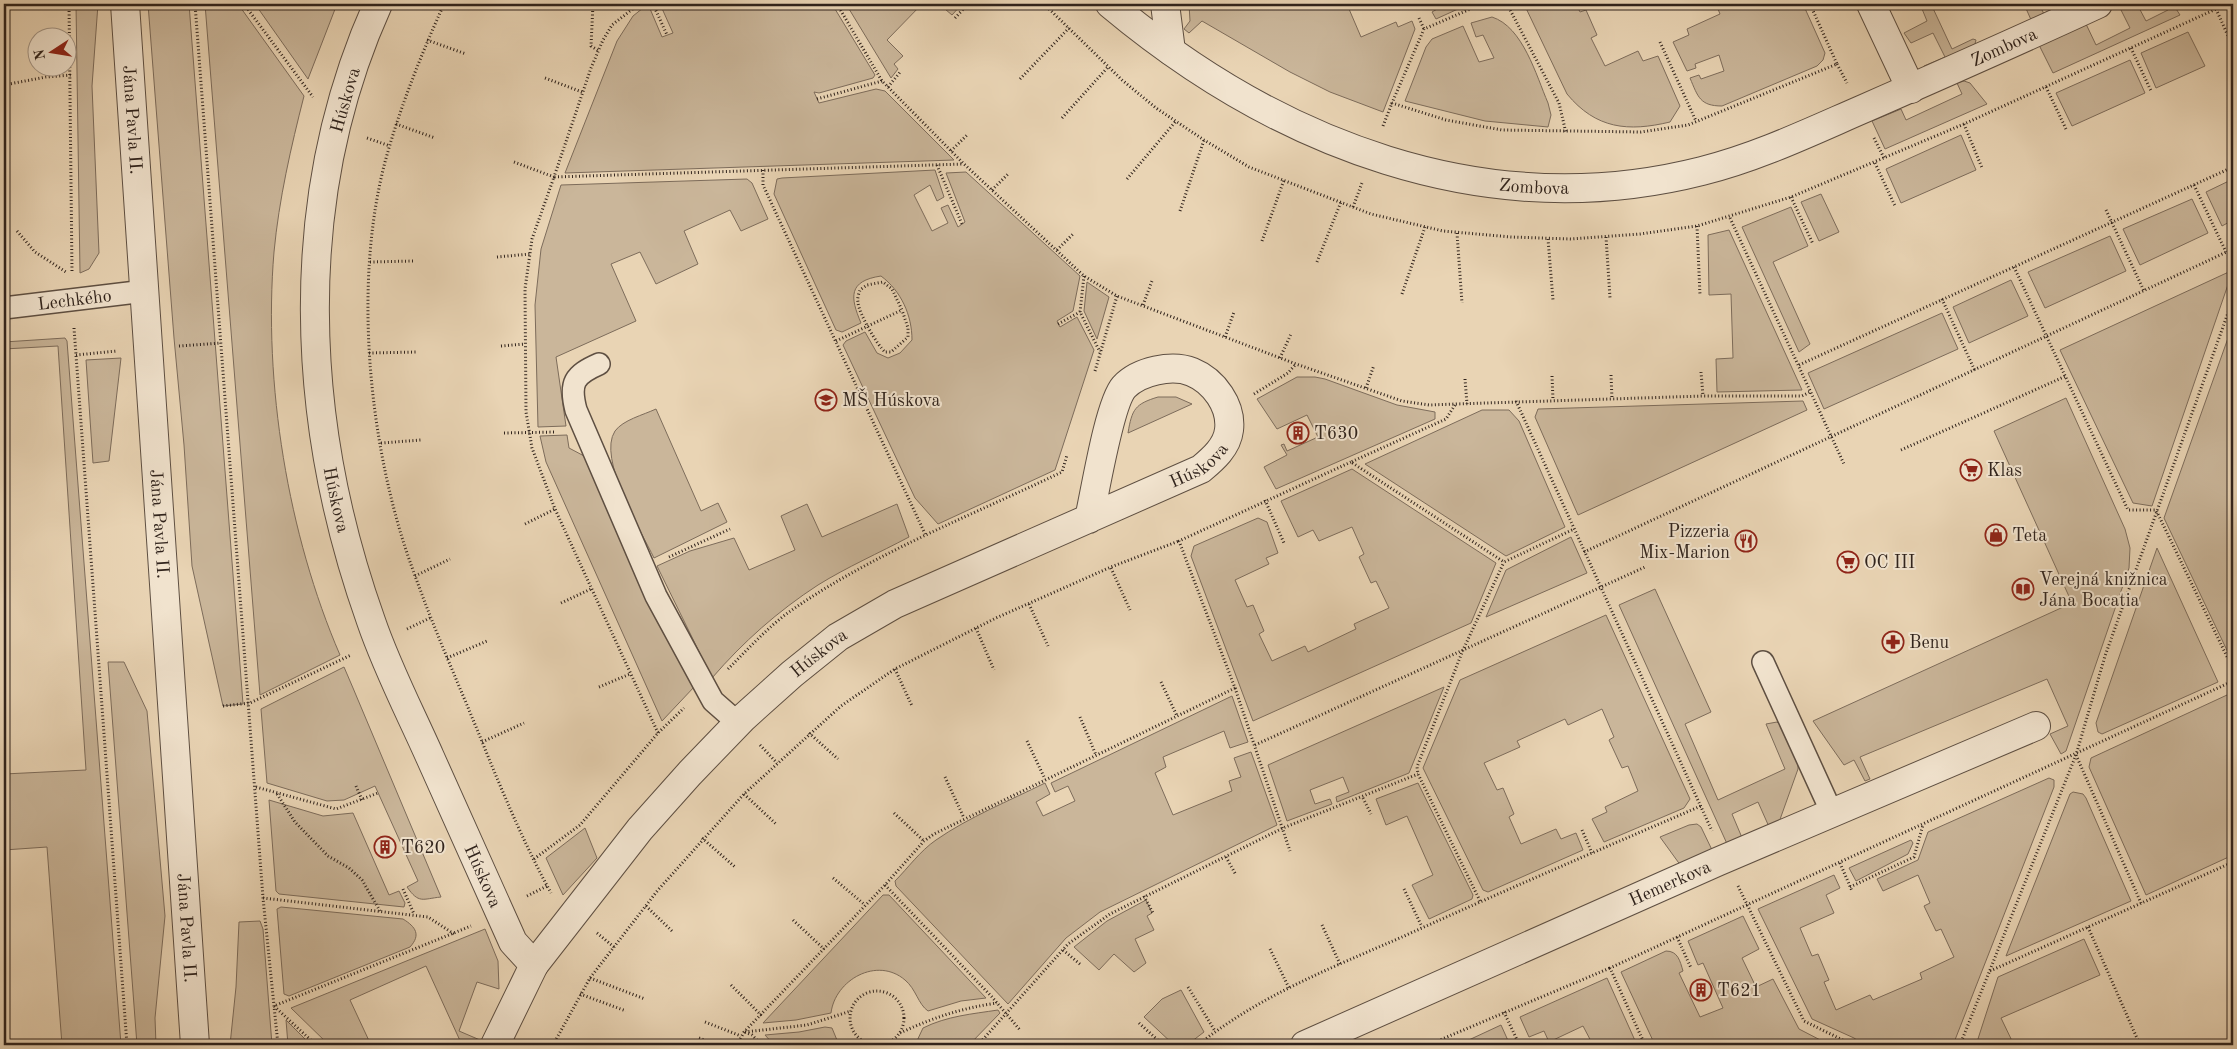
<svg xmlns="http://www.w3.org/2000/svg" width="2237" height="1049" font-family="'Old Standard TT',serif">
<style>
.green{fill:#cab69a;stroke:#7d6c5b}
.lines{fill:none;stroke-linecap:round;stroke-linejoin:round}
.lane-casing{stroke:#5e4f42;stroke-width:24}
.street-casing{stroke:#5e4f42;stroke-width:30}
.path{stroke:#30231c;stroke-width:3;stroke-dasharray:1 2.5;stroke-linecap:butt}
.lane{stroke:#f1e3ce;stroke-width:21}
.street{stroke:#f1e3ce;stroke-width:28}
.labels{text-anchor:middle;stroke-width:4;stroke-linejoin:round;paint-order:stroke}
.street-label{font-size:18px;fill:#30231c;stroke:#f1e3ce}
.poi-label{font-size:18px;fill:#30231c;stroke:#f1e3ce;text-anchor:start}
</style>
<rect width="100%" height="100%" fill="#e9d4b4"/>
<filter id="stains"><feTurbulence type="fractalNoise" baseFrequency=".004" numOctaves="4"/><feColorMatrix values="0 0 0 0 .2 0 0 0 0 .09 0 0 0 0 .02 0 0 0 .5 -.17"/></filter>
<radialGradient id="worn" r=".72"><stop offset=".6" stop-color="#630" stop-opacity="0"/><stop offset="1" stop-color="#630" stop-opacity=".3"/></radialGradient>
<g class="green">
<polygon points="76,4 98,4 92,86 99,253 89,269 80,273"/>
<polygon points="148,4 189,4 243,704 223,706 192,566 184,445 174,338"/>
<path d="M205 4H238L304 96C291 147 279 199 274 252 263 383 288 535 340 655L260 695Z"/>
<polygon points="255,4 337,4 308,79"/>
<polygon points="648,4 662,37 673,33 660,4 832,4 875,75 873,78 819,93 814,92 819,103 876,89 885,91 954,160 565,173 617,41 633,16"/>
<polygon points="846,4 922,4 887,40 903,56 894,64 898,69 891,78"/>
<polygon points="939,4 962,4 952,15"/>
<polygon points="1189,4 1353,4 1354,7 1349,9 1361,37 1396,22 1398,27 1412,21 1415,29 1383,112 1330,92 1290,72 1202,21 1189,33 1184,29 1190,21"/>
<polygon points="1446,4 1469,4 1436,19 1432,12"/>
<path d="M1524 4H1576L1580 12 1586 10 1597 35 1591 38 1605 66 1638 51 1643 61 1658 56 1680 106 1670 122C1628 132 1596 129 1567 94Z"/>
<path d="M1716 4H1803L1825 53 1823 60 1817 66 1722 106C1700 106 1698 97 1690 78L1699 75 1701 79 1724 71 1719 55 1695 64 1696 68 1687 71 1673 42 1689 35 1687 29 1720 14Z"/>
<polygon points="1920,4 1931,4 1952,49 1973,39 1976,40 1974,48 1924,69 1924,66 1945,57 1933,33 1911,43 1904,33 1927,21"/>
<polygon points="2024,4 2039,4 2045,16 2032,22"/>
<polygon points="2124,4 2137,4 2146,21 2168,10 2166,4 2173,4 2180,15 2053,73 2039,45 2086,24 2096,45 2130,28 2120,8"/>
<path d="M1492 17C1523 27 1536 75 1548 103L1551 115 1548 127 1485 121 1405 101 1426 47 1432 39 1463 26 1479 62 1494 58 1483 35 1476 37 1471 23Z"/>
<polygon points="2188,32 2205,66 2156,88 2141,53"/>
<polygon points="2130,60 2145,93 2072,126 2056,93"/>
<polygon points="1964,81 1970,83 1987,104 1885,149 1872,121 1901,109 1906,120 1962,94 1957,83"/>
<polygon points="1961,135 1976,170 1901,203 1886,169"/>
<path d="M935 170 944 197 937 201 930 185 914 195 932 231 948 223 941 208 948 205 958 227 965 222 946 173 966 172 1080 276 1073 311 1057 321 1060 327 1077 317 1094 350 1055 470 938 524 915 498 843 345 846 341 865 332 877 353 888 358 900 353 912 340C912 315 901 291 881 276 848 281 850 297 861 323L842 332 836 330 774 194 777 179 782 178Z"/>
<polygon points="747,179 752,183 768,219 741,231 730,210 684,231 698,264 656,284 640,252 611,264 636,321 556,357 566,426 538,427 535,305 541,249 561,185"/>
<polygon points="2233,179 2233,220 2222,226 2206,192"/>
<polygon points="1821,194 1839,232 1819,241 1801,202"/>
<polygon points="2192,199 2208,233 2140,265 2123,229"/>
<polygon points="1791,207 1808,246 1773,262 1810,344 1799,352 1742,227"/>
<polygon points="1729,230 1802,390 1717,392 1716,359 1733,358 1731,294 1709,295 1708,235"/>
<polygon points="2110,236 2126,271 2045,308 2028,272"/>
<polygon points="2233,270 2152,506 2133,503 2060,350"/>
<polygon points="2011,280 2028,316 1969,343 1953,307"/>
<polygon points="1087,282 1109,297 1097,339 1084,311"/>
<polygon points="1942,313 1958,349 1824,409 1808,373"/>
<polygon points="2233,324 2233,663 2164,518"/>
<polygon points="65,338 67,341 121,1045 62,1045 47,847 4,850 4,774 86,770 58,346 4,349 4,342"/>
<polygon points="121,358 109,461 93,463 86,360"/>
<polygon points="1297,377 1315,377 1325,379 1397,405 1435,412 1435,419 1276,489 1264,467 1287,455 1281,445 1284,444 1287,451 1318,437 1307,415 1277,429 1257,399"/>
<path d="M1158 397H1176L1192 404 1128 433C1132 409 1135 404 1158 397Z"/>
<polygon points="2066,398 2125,529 2130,548 2129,568 2066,751 2061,754 2050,734 2068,726 2047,679 1860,757 1870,779 1865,781 1854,760 1844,765 1813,721 2072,603 1994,431"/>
<polygon points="1803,401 1807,410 1578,515 1535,417 1538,409"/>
<path d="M656 409 701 511 718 503 727 522 654 558C641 531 597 458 615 431 623 420 643 415 656 409Z"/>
<polygon points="1482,410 1509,410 1519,421 1565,527 1506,556 1365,464"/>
<polygon points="567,435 569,448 586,457 695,686 662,721 546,462 540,436"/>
<polygon points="1352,469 1496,563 1471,623 1253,721 1191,556 1194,546 1258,518 1267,522 1278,553 1266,558 1269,564 1235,580 1247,607 1253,605 1264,631 1259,634 1272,661 1305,646 1308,652 1356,629 1354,624 1389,608 1376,581 1371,583 1359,557 1364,554 1352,527 1319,541 1313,530 1298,537 1281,501"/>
<path d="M807 504 822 537 897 504 909 537C879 553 847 567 818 585 778 611 743 642 712 678L657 566 690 551 734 538 749 570 795 550 781 516Z"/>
<polygon points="1571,537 1587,573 1486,617 1506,570"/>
<polygon points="2157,548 2218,682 2102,734 2098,732 2096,723"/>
<polygon points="1655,589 1711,712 1685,724 1718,800 1785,769 1766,724 1777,722 1780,725 1798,762 1798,769 1778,825 1770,829 1758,802 1732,814 1743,840 1728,846 1619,605"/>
<polygon points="1606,615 1690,799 1684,808 1604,842 1592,819 1607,812 1605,807 1638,791 1628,766 1622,768 1609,740 1614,737 1602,709 1568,725 1565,719 1517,741 1520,747 1484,763 1497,790 1503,788 1514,814 1509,817 1521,844 1556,829 1561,839 1576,833 1583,850 1488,892 1483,890 1423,768 1460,680"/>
<polygon points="108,662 124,662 147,711 165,916 155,1018 156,1045 137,1045"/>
<path d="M344 667 353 688 441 897C422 899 419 904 407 887L418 881 375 786 344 800 327 801 267 783 261 709Z"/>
<polygon points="1444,687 1409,773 1337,802 1336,797 1349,792 1343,777 1310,790 1315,804 1330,799 1332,804 1287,821 1268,765"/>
<polygon points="2227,695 2233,709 2233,855 2146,895 2089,767 2091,758"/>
<path d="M1232 696 1248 742 1230 748 1224 731 1163 757 1166 767 1155 773 1173 815 1232 791 1229 781 1241 777 1234 758 1251 752 1277 825 1100 912 1066 938 1008 1004 896 886 895 881C908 868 920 851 936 840 969 817 1009 801 1045 783L1050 794 1036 802 1043 816 1075 801 1068 786 1055 792 1051 783Z"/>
<polygon points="2049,778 2054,780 2054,787 1953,1045 1864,1045 1854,1038 1812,1019 1758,909 1834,875 1840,888 1826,895 1834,913 1800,928 1812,956 1818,954 1829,980 1824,982 1836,1010 1870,995 1873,1000 1922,979 1920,973 1954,957 1941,929 1936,931 1924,906 1930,903 1918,875 1883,891 1877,879 1918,860 1928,832"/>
<polygon points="1418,783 1473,895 1472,899 1429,919 1412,885 1433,875 1407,816 1386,825 1376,799"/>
<polygon points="2073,792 2083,794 2086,798 2131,901 2006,956 2070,794"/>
<polygon points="269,800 323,816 353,813 389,895 399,891 405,903 404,907 279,894 276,891"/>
<polygon points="1697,824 1701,827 1713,852 1681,866 1660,837 1689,825"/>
<polygon points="585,828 597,858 563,895 546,858"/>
<polygon points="1911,840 1913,843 1908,854 1856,881 1849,868"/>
<path d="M883 895H889L986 998 961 1001 928 1011C918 1004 916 989 905 980 877 956 835 980 831 1013L796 1020 763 1023Z"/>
<polygon points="1146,900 1152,913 1147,916 1154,930 1135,939 1146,963 1134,972 1114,954 1099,970 1074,947 1107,921"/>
<path d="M281 907 403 919C416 927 421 935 410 947L289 996 284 994 277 909Z"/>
<path d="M1743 916 1759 949 1742 958 1756 987 1773 979 1799 1029 1830 1045H1655L1621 972 1666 951C1678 951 1680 961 1683 971L1679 973 1700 1017 1723 1008 1703 963 1698 965 1688 941Z"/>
<polygon points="260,921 263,929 272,1045 230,1045 236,987 239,922"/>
<polygon points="485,929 498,961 499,989 477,982 459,1031 480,1040 478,1045 462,1045 426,966 350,1000 371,1045 329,1045 291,1008"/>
<polygon points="2084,939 2100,975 2001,1018 2014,1045 1976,1045 1998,977"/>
<polygon points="1607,978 1637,1045 1593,1045 1583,1026 1549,1042 1544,1031 1529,1037 1520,1017"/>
<polygon points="1181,990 1204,1032 1187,1045 1174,1045 1144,1017 1162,999"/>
<path d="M998 1010 1000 1013 969 1045H915L923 1028C947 1016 972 1014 998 1010Z"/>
<polygon points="286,1020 311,1045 288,1045"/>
<polygon points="1501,1025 1510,1045 1458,1045"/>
<polygon points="825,1027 832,1028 839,1045 774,1045 765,1035 799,1032"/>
</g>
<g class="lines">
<g class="lane-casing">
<g id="lane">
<path id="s1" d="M4 308 145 291"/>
<path d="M599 364C574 375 569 383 576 410L656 596 707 690 713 701 738 723"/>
<polyline points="1763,662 1832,813"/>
</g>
</g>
<g class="street-casing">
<g id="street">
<path id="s2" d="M125 4 195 1045"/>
<path id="s3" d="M378 4C290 199 300 422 371 621 387 668 410 712 430 757 458 819 485 881 513 942L534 965 495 1045"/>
<path id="s4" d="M1110 4C1276 143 1485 226 1702 171 1758 157 1810 132 1863 109 1941 75 2020 40 2098 4"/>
<polyline points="1165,4 1171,51"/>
<polyline points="1871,4 1911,89"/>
<path id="s5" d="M534 965 640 829 690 773 743 718 792 674 838 637 895 604 1201 469C1213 459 1227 447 1229 430 1232 406 1214 381 1192 372 1172 364 1139 371 1124 387 1109 404 1095 493 1089 519"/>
<path id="s6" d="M1305 1045 1717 862 2036 726"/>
</g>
</g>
<g class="path">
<polyline points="69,4 72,272"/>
<polyline points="195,4 263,898 278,1045"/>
<polyline points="244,4 313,97"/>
<path d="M444 4C421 55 400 107 385 162 354 280 368 432 405 547 423 601 445 653 467 705 493 768 518 833 551 893"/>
<polyline points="593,4 591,46 599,51"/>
<polyline points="653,4 667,35"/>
<polyline points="837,4 882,81 964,164 1084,276 1117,296 1296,364 1402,401 1429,405 1456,404 1703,396 1802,396 1810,392"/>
<polyline points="1044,4 1122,80 1156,108 1204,140 1249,167 1371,214 1443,231 1511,237 1571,239 1640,234 1697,226 1791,197 1964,124 2227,4"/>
<polyline points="1482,4 1424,29 1392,103 1446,120 1502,130 1641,132 1688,125 1837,64 1810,4"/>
<polyline points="1507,4 1559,103 1566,133"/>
<polyline points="2216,9 2233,47"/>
<polyline points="955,18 968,4"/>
<polyline points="1419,18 1424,29"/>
<polyline points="427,40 466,54"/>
<polyline points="1660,42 1696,121"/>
<polyline points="2131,48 2151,91"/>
<polyline points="1837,64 1847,83"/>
<polyline points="545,78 582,92"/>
<polyline points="1020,79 1069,28"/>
<polyline points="4,85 46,77 71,75"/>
<polyline points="888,87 901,71"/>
<polyline points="2046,87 2066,129"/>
<polyline points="817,99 882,81"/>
<polyline points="1062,118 1108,67"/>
<polyline points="396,124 435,138"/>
<polyline points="1964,124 1982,168"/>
<polyline points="1383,126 1392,103"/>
<polyline points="367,138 390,146"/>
<polyline points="1874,138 1884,158"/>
<polyline points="951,151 968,134"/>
<polyline points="514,162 554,177 591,68 603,40 612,25 639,4"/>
<polyline points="1875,163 1895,206"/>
<polyline points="937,165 962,224"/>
<polyline points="763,170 763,185 926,536"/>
<polyline points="1127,179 1176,121"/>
<polyline points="2194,185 2226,252"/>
<polyline points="992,190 1009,173"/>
<polyline points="1791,197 1813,244"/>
<polyline points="1353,207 1362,183"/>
<polyline points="2106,210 2144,291"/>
<polyline points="1180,211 1204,140"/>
<polyline points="1730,218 1844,464"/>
<polyline points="1697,226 1700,295"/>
<polyline points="17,231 35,252 66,272"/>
<polyline points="1457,233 1462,303"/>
<polyline points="1606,237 1610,298"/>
<polyline points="1548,239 1553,300"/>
<polyline points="1262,241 1284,180"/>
<polyline points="1057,250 1074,233"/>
<polyline points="497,257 530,254"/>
<polyline points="370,262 414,261"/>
<polyline points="1317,262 1341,202"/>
<polyline points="2014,267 2128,510 2156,510 2233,669"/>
<polyline points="1084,276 1080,312 1100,352"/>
<polyline points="1402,294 1425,227"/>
<polyline points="1942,299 1975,371"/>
<polyline points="1143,305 1152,281"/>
<polyline points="1058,324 1080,312"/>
<polyline points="74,328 127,1045"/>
<polyline points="1225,337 1234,312"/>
<path d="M836 341 902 310 892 289 883 282 867 285 860 290C859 293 857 298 858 302 858 312 877 345 885 352H891L908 337V328L902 310"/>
<polyline points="179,346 221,343"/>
<polyline points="501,346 525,344"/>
<polyline points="369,353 418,352"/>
<polyline points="76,355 117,351"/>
<polyline points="1280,358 1291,334"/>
<polyline points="1799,365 2233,167"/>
<polyline points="1095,371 1117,296"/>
<polyline points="1701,372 1703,396"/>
<polyline points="1611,375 1612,399"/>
<polyline points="1552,376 1553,400"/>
<polyline points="1465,379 1467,404"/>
<polyline points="1366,388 1374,365"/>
<polyline points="1254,394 1288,373 1296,364"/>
<polyline points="1516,401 1712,831"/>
<polyline points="1455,405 1446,419 1351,462 1504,562 1574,529"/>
<polyline points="504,433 556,432"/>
<polyline points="381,443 421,440"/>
<polyline points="1901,450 2066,376"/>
<polyline points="1265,500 1284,543"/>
<polyline points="525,524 555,509"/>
<polyline points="1584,552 2233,249"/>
<polyline points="669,557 730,529"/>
<polyline points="1111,568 1130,610"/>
<polyline points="415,576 450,559"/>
<polyline points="561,603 591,589"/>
<polyline points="1029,604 1048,646"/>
<polyline points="976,628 994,670"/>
<polyline points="407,629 430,618"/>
<polyline points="447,658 487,641"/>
<path d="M728 669C747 650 767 628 789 612 872 554 970 516 1062 472L1067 455"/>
<polyline points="895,669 912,706"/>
<polyline points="1161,682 1177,716"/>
<polyline points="599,687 630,674"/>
<polyline points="1235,688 1290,851"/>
<polyline points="223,706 250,703 351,655"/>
<polyline points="1080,717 1096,755"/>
<polyline points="658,733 555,509 532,448 526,412 525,289 532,239 554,177 963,164"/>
<polyline points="809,733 838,759"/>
<polyline points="1027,741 1045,779"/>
<polyline points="482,742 524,723"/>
<polyline points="760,745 777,763"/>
<polyline points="1255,745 1645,567"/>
<polyline points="2076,755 2141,903"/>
<polyline points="945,777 964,818"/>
<polyline points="356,786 362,800"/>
<polyline points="256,787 336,809 378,793"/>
<polyline points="277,794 295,822 328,856 349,868 362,880 380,911"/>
<polyline points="744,794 776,824"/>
<polyline points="1363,798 1371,814"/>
<polyline points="894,813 924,841"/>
<polyline points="1582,830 1592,853"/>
<polyline points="702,838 735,867"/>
<polyline points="1226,857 1236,875"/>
<polyline points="534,859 580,825 658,733 684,708"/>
<polyline points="1840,863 1852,891"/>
<polyline points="833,878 865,905"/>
<polyline points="885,885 992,997 1020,1030"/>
<polyline points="1738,886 1804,1021 1853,1045"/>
<polyline points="1850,887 1914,857 1923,825"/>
<polyline points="403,889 414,914"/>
<polyline points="1404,889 1422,927"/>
<polyline points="527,896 547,886"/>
<polyline points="1144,896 1153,913"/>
<polyline points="263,898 428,917 454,934"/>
<polyline points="1480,901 1418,774 1417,767 1463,650 1504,562"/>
<polyline points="646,906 673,932"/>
<polyline points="793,920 824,949"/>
<polyline points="1322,925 1340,964"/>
<polyline points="2088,927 2140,1045"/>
<polyline points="597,933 614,947"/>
<polyline points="1677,937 1691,968"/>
<polyline points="1270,949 1289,988"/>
<polyline points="1063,950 1081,965"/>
<polyline points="1990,971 2233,862"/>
<polyline points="590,978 645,999"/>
<polyline points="731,985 762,1016"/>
<polyline points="1188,987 1215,1031"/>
<circle cx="877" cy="1018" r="27"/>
<polyline points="580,994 626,1011"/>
<polyline points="1504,1012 1518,1042"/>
<polyline points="705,1022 741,1036"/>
<polyline points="1139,1023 1163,1045"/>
<polyline points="745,1032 807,1025 851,1011"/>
<polyline points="745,1032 752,1035 762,1045"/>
<path d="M900 1033C932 1018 962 1008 997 1003"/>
<polyline points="699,1038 718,1045"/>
<polyline points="316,1045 274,1006 471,926"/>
<polyline points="553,1045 590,978 658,890 744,794 841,706 895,669 996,618 1111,567 1179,541"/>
<polyline points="737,1045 744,1032 885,885 924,841 934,834 1235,688 1179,541 1351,462"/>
<polyline points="978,1045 1068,944 1110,914 1283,828 1418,774"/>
<path d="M1198 1045C1259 996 1331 968 1402 937 1501 892 1601 849 1701 806"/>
<polyline points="1428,1045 1610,968"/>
<polyline points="1645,1045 1610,968 2233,681"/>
<polyline points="1960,1045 2076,755 2105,656 2233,299"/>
</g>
<use href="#lane" class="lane"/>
<use href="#street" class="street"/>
</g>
<defs>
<g id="school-ring" transform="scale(1.125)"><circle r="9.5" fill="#f1e3ce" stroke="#8f2418" stroke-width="1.5"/><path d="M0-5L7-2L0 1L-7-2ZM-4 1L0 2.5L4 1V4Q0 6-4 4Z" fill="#8f2418"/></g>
<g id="building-ring" transform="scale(1.125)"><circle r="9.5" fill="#f1e3ce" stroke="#8f2418" stroke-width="1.5"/><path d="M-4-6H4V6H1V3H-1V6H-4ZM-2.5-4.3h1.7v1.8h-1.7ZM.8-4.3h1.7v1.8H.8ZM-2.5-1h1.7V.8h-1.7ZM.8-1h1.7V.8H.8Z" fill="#8f2418"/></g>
<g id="supermarket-ring" transform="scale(1.125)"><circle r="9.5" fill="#f1e3ce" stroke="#8f2418" stroke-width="1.5"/><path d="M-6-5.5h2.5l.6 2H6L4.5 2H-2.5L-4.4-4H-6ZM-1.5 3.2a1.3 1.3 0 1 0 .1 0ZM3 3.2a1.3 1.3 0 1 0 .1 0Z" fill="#8f2418"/></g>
<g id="shop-ring" transform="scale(1.125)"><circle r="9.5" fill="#f1e3ce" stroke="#8f2418" stroke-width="1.5"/><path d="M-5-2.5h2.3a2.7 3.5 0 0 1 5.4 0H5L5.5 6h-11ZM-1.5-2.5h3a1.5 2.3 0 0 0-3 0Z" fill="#8f2418"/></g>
<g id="restaurant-ring" transform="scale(1.125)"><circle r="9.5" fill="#f1e3ce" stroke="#8f2418" stroke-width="1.5"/><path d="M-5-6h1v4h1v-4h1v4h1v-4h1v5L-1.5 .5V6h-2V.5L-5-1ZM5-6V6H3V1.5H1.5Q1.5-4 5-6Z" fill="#8f2418"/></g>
<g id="library-ring" transform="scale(1.125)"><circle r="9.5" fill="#f1e3ce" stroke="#8f2418" stroke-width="1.5"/><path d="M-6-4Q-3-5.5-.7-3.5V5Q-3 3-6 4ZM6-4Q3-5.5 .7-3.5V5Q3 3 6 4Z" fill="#8f2418"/></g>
<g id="pharmacy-ring" transform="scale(1.125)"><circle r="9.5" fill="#f1e3ce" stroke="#8f2418" stroke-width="1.5"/><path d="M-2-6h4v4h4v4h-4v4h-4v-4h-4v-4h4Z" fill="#8f2418"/></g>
</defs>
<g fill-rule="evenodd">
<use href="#school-ring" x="826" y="400"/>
<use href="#building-ring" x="1298" y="433"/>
<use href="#supermarket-ring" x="1971" y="470"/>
<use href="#shop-ring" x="1996" y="535"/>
<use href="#restaurant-ring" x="1746" y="541"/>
<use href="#supermarket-ring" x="1848" y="562"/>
<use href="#library-ring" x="2023" y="589"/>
<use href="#pharmacy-ring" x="1893" y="642"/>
<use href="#building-ring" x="385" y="847"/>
<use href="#building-ring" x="1701" y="990"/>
</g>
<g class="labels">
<g class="street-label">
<text dy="6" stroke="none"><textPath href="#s4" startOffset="966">Zombova</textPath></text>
<text transform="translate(345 100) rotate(-74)" y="6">Húskova</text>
<text dy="6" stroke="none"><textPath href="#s2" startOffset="116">Jána Pavla II.</textPath></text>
<text dy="6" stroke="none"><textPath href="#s4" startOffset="470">Zombova</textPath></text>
<text dy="6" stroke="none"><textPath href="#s1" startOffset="71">Lechkého</textPath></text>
<text dy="6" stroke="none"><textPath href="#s5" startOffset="849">Húskova</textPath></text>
<text dy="6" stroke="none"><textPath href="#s3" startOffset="506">Húskova</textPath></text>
<text dy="6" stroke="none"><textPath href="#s2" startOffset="521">Jána Pavla II.</textPath></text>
<text dy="6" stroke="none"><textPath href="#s5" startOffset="424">Húskova</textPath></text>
<text dy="6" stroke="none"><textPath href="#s3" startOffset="911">Húskova</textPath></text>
<text dy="6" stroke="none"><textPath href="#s6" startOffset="399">Hemerkova</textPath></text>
<text dy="6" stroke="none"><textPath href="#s2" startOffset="926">Jána Pavla II.</textPath></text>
</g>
<g class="poi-label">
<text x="842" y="406">MŠ Húskova</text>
<text x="1314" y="439">T630</text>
<text x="1987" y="476">Klas</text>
<text x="1730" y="537" text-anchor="end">Pizzeria<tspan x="1730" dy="21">Mix-Marion</tspan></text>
<text x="2012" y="541">Teta</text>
<text x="1864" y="568">OC III</text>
<text x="2039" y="585">Verejná knižnica<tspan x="2039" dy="21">Jána Bocatia</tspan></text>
<text x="1909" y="648">Benu</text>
<text x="401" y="853">T620</text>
<text x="1717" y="996">T621</text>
</g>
</g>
<rect width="2237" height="1049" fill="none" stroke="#e9d4b4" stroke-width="20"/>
<rect x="5" y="5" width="2227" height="1039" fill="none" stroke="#30231c" stroke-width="2.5"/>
<rect x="10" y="10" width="2217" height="1029" fill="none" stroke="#30231c"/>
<g transform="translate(52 52) rotate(258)"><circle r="24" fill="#f1e3ce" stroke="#a49687"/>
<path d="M0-4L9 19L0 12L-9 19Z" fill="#8f2418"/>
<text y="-8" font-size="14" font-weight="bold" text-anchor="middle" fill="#30231c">N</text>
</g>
<rect width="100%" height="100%" filter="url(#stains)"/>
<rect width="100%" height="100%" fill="url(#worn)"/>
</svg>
